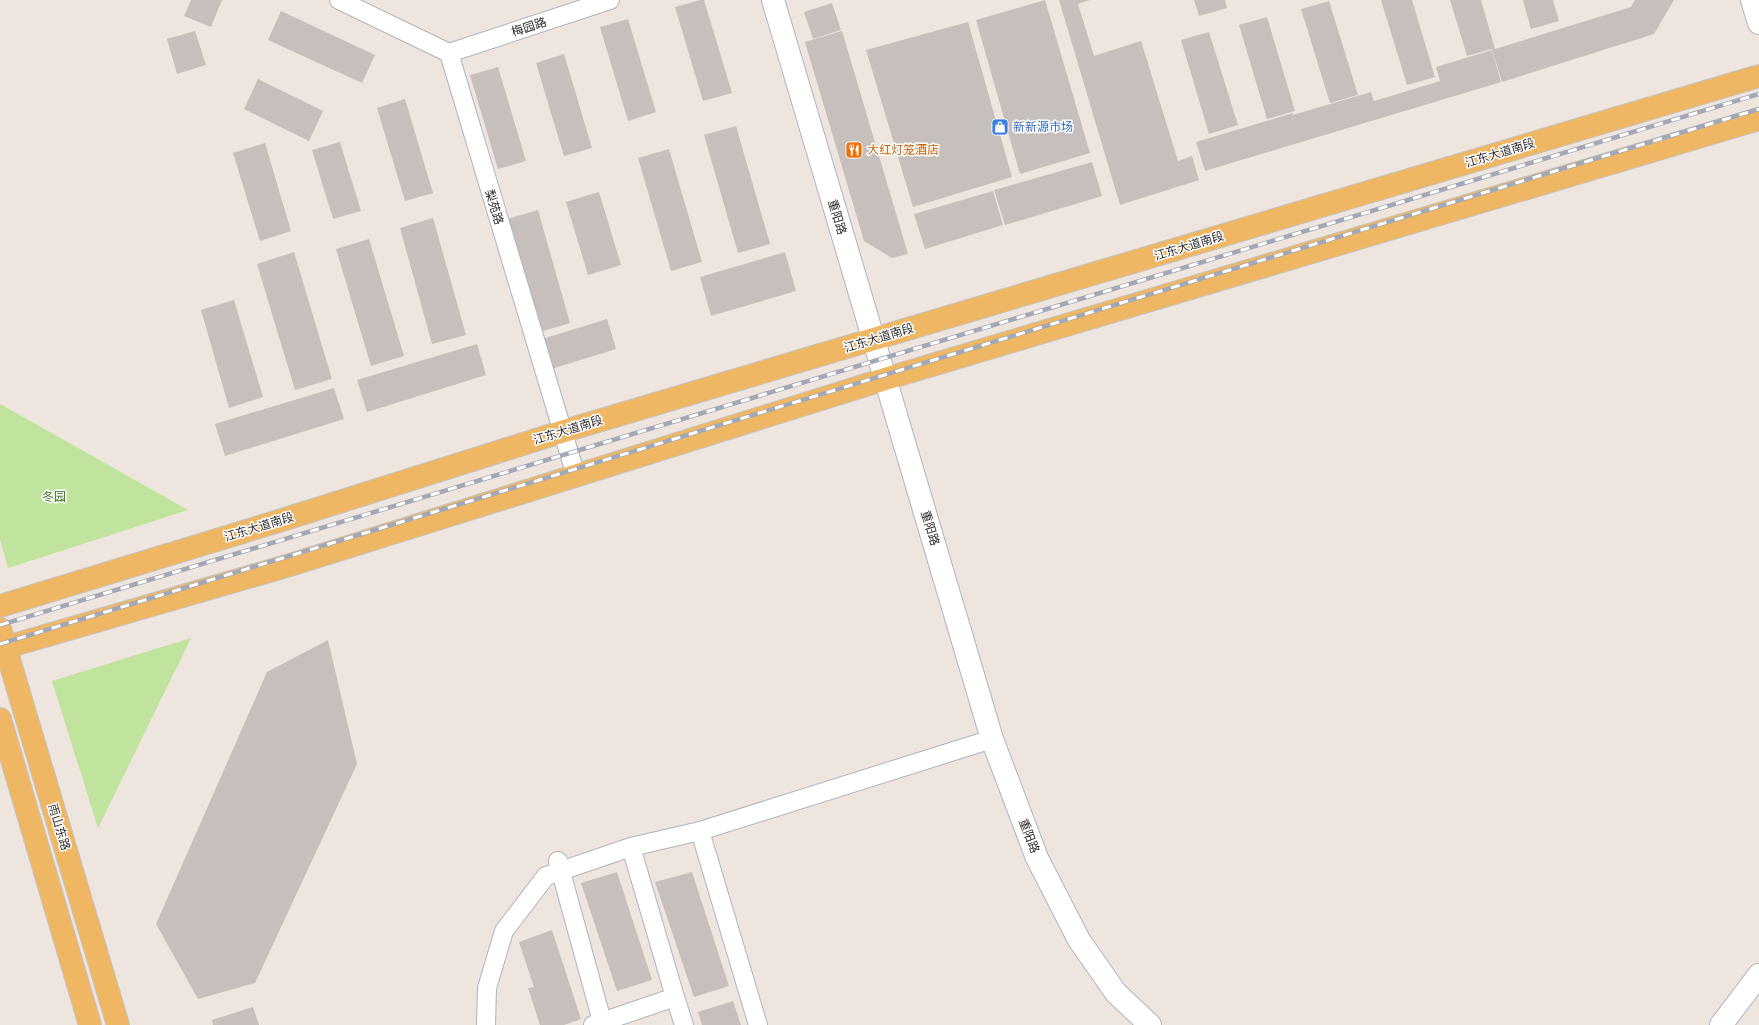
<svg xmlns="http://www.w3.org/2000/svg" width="1759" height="1025" font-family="'Source Sans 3','Noto Sans SC',sans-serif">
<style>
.green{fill:#c0e39d}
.building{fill:#c6bfbb}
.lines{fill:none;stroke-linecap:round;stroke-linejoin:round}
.minor-casing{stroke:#afb4bc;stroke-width:20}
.tertiary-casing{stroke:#afb4bc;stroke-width:24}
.primary-casing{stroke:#c4c4c4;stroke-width:24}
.minor{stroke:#fff;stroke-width:18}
.tertiary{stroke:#fff;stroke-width:22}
.primary{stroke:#efb763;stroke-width:22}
.rail-casing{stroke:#a2a8b6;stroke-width:4.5}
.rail{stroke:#fff;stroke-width:3;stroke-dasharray:9;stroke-linecap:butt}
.labels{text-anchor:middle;stroke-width:3;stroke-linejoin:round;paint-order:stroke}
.street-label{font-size:12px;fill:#2c2c2c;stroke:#fff}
.shop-label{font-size:12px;fill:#366cbe;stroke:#fff;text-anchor:start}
.food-label{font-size:12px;fill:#c56008;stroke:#fff;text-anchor:start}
.park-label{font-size:12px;fill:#396a1c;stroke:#fff}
</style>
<rect width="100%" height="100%" fill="#eee5df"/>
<g class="green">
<polygon points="0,404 188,510 8,568 0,539"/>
<polygon points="191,638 98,828 52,681"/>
</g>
<g class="building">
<polygon points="191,0 222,0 211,27 184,16"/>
<polygon points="700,0 704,0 732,93 703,101 675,7"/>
<polygon points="1045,0 1090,153 1020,174 976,20"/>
<polygon points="1059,0 1090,0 1078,4 1094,56 1141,41 1178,161 1192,156 1199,180 1120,205"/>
<polygon points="1194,0 1225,0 1227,8 1199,16"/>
<polygon points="1381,0 1412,0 1435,77 1407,85"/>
<polygon points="1450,0 1481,0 1495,49 1631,7 1635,0 1674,0 1654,34 1502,82 1492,49 1467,56"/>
<polygon points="1523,0 1553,0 1559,21 1531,29"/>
<polygon points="1329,1 1358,95 1330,103 1301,9"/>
<polygon points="832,3 841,30 813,39 804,12"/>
<polygon points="281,11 375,55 362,83 268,40"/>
<polygon points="1267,17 1295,111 1267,119 1239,25"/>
<polygon points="628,19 656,112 628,121 600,27"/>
<polygon points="968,22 1012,177 913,207 866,50"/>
<polygon points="195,31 206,65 177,74 167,39"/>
<polygon points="842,31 908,254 892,258 864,241 805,42"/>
<polygon points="1209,32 1238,125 1209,134 1181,40"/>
<polygon points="1492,50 1501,82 1205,171 1196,142 1293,113 1293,115 1371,92 1374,101 1440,81 1436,67"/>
<polygon points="564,54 592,148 564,156 536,63"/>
<polygon points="498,67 526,161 498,169 470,75"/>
<polygon points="258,79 323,111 309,141 244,109"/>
<polygon points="405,99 433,193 405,201 377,108"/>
<polygon points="736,126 770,244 738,253 704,135"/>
<polygon points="340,142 361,211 333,219 312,150"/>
<polygon points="265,143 291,231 260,241 233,153"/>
<polygon points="669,149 702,262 671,271 638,158"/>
<polygon points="1092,162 1102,196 1005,225 994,190"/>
<polygon points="993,191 1003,225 925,249 914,214"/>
<polygon points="599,192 621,265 588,275 566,202"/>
<polygon points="538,210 570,323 536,333 504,220"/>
<polygon points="433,218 466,335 432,344 400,228"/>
<polygon points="369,239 404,356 371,366 336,249"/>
<polygon points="294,252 332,379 295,390 257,264"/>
<polygon points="785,252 796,291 711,316 700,277"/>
<polygon points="234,300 263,397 229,408 201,310"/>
<polygon points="607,319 616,349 548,370 539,340"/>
<polygon points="477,344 486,375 367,412 357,380"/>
<polygon points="334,388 344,419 225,456 215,424"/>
<polygon points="328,640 357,764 255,983 198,999 156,924 267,672"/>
<polygon points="617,872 652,980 617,991 581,883"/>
<polygon points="692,872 729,986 694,997 655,882"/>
<polygon points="552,930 581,1019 564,1025 540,1025 528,988 534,987 519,942"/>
<polygon points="733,1001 741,1025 702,1025 698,1012"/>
<polygon points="253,1007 259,1025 213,1025 212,1020"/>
</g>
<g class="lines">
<g class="minor-casing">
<g id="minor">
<polyline points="339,0 449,53 576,476"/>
<polyline points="449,53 610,0"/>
<polyline points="700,831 758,1025"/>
<polyline points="558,861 603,1025"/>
<polyline points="675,997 684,1025"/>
<polyline points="486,1025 487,988 504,931 546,876 631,847 700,831 992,739"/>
<polyline points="593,1025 675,997 631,847"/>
</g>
</g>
<g class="tertiary-casing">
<g id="tertiary">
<polyline points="773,0 992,739 1037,858 1079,940 1116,993 1150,1025"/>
<polyline points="1752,0 1759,23"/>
<polyline points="1721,1025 1759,975"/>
</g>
</g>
<g class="primary-casing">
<g id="primary">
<polyline points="0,606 282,520 561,432 1759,76"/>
<polyline points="0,629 118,1025"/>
<polyline points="0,649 290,565 885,379 1759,119"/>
<polyline points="0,719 90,1025"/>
</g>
</g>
<use href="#minor" class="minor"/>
<use href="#tertiary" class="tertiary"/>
<use href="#primary" class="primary"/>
<g class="rail-casing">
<g id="rail">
<polyline points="0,625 1759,94"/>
<polyline points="0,644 1759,109"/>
</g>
</g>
<use href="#rail" class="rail"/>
</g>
<defs>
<g id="shop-square" transform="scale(0.9)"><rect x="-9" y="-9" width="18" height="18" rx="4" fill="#3f7fe0" stroke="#fff"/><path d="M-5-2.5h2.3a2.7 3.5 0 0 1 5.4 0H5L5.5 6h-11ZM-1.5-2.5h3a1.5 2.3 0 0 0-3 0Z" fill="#fff"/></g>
<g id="restaurant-square" transform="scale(0.9)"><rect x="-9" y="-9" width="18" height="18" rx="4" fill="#e8710a" stroke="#fff"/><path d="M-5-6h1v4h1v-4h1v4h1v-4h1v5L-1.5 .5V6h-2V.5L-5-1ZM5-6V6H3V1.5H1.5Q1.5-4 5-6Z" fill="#fff"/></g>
</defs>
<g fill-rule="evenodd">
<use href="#shop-square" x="1000" y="127"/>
<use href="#restaurant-square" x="854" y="150"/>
</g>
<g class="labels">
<g class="street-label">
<text transform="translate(529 27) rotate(-18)" y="4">梅园路</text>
<text transform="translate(1500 153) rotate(-17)" y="4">江东大道南段</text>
<text transform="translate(494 207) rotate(73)" y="4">梨苑路</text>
<text transform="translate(837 217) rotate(73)" y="4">重阳路</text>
<text transform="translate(1189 246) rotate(-17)" y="4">江东大道南段</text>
<text transform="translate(879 338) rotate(-17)" y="4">江东大道南段</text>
<text transform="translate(568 430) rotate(-17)" y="4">江东大道南段</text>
<text transform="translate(259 527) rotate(-17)" y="4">江东大道南段</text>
<text transform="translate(930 528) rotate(73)" y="4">重阳路</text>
<text transform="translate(59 827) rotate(73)" y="4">雨山东路</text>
<text transform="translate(1029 836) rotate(69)" y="4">重阳路</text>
</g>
<g class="shop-label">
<text x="1013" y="131">新新源市场</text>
</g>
<g class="food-label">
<text x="867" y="154">大红灯笼酒店</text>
</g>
<g class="park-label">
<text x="54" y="501">冬园</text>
</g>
</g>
</svg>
